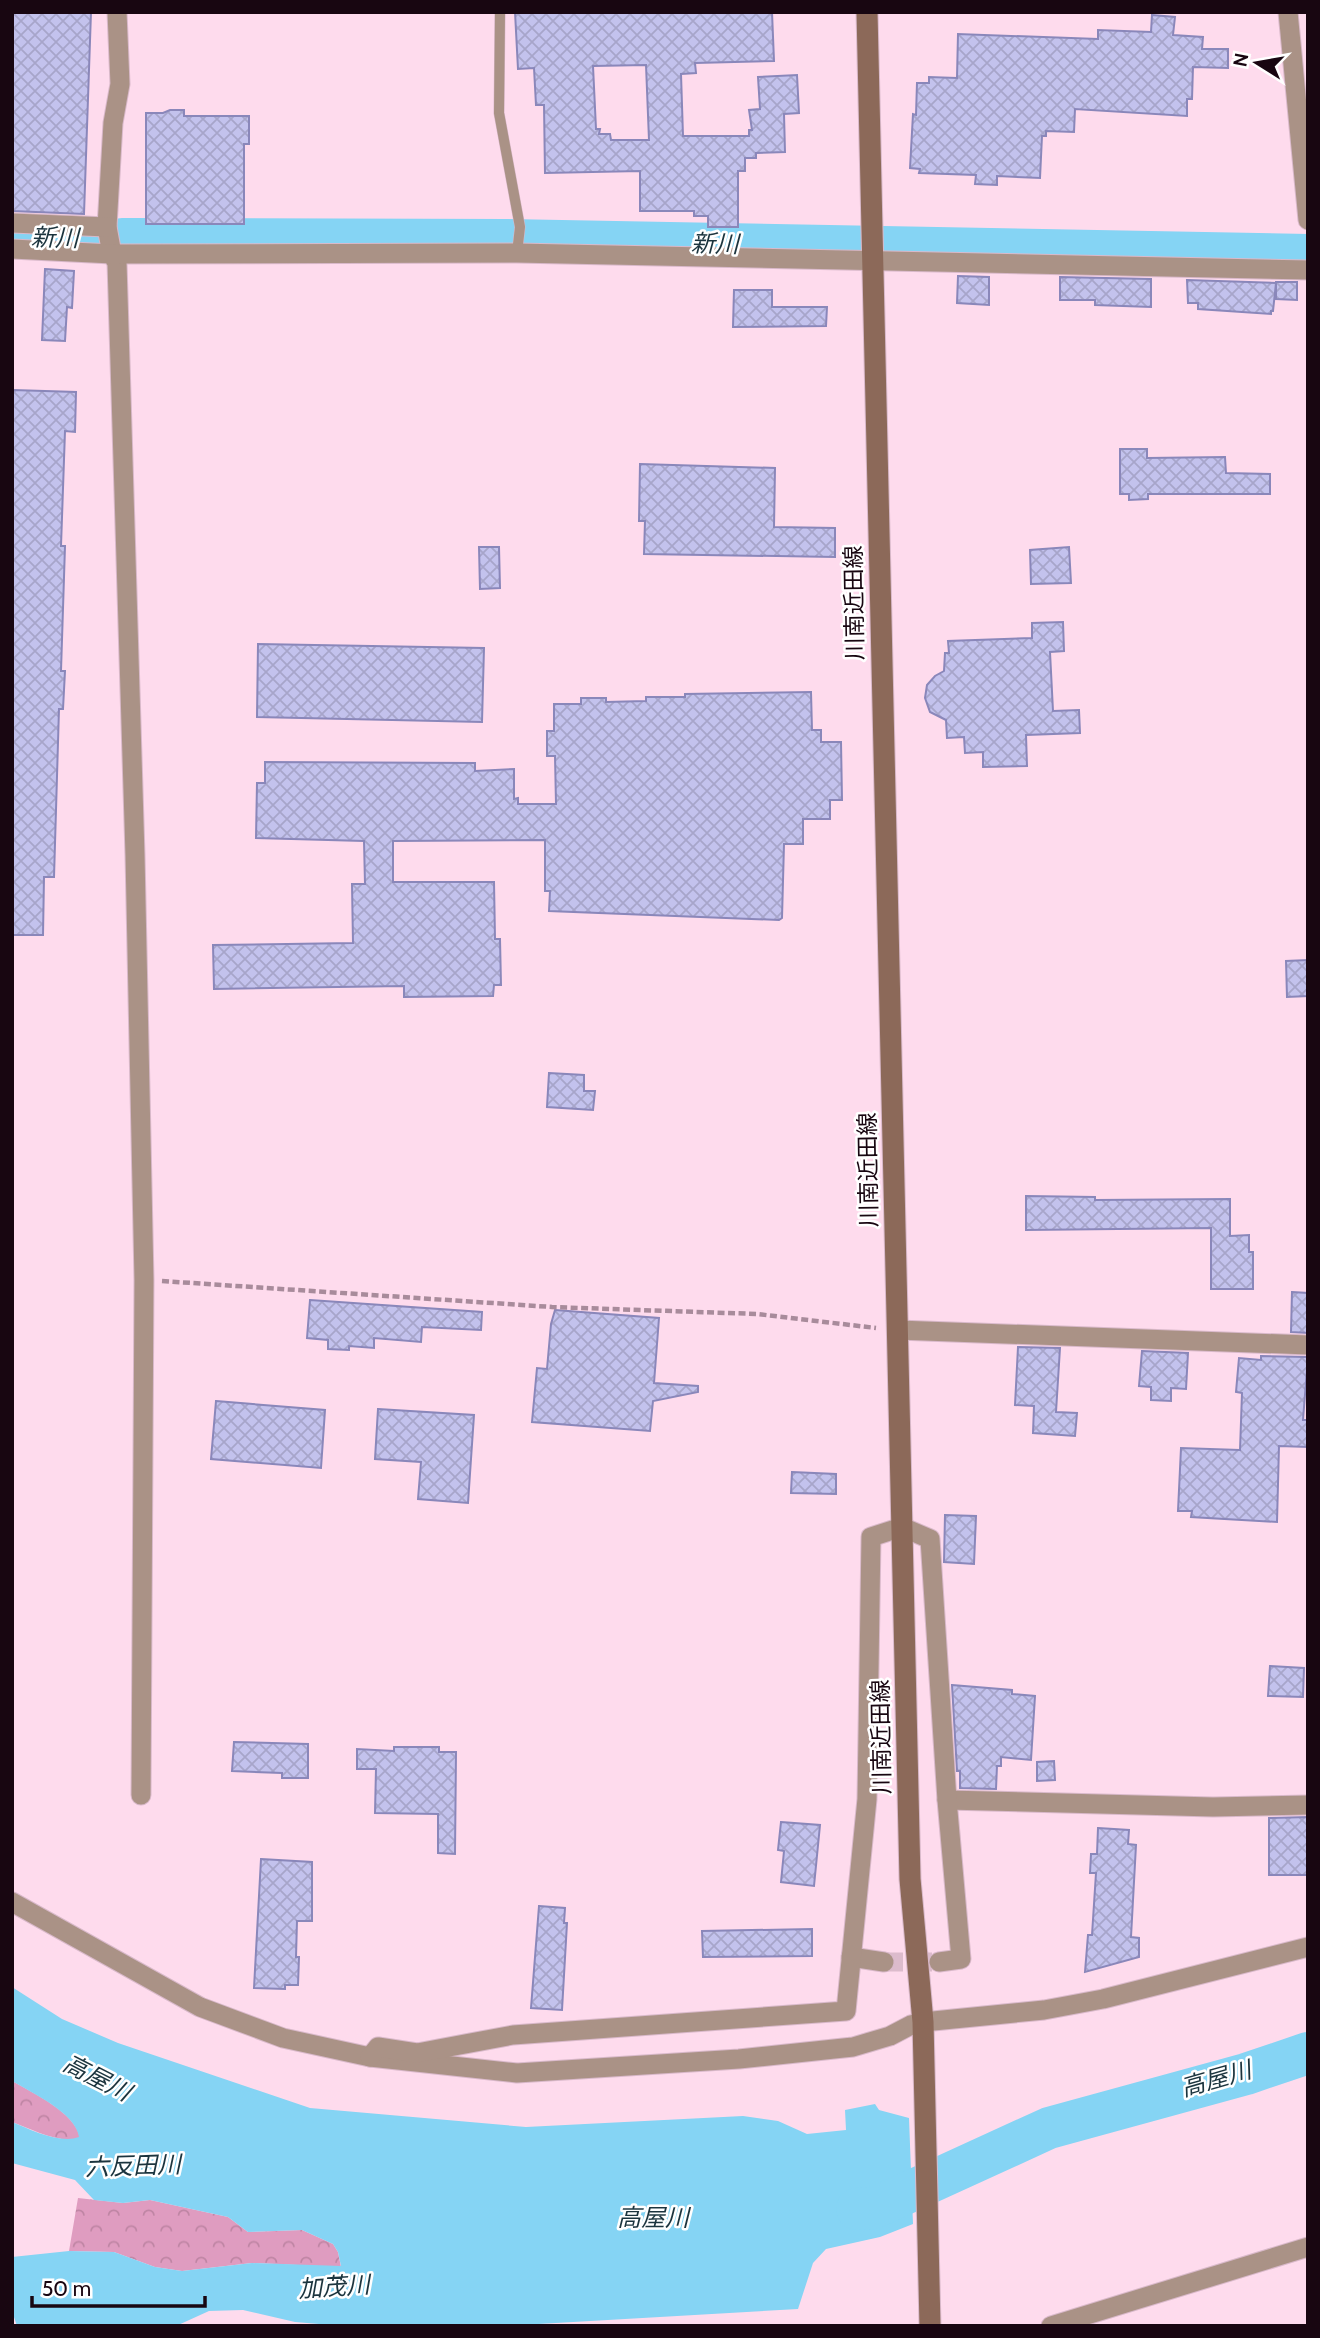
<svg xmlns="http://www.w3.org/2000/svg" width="1320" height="2338" font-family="Cabin,'Noto Sans JP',sans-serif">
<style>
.forest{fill:url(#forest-crowns)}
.water{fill:#85d4f4}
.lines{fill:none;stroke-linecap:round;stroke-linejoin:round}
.river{stroke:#85d4f4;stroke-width:42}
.building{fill:url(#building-cross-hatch);stroke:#8a87ba;stroke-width:2;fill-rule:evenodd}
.street-tunnel{stroke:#dcbbcc;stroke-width:19;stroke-dasharray:19 10;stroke-linecap:butt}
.lane-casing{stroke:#d9b9ca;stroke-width:11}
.street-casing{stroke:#d9b9ca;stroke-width:21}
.secondary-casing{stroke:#d9b9ca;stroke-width:23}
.path{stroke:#a88b9b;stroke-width:4.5;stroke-dasharray:7 3.5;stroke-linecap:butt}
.lane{stroke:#aa9286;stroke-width:10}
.street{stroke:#aa9286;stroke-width:19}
.secondary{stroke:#8c6959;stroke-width:21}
.labels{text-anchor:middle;stroke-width:5;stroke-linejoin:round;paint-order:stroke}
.street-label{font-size:23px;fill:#180611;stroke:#fff}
.water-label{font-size:24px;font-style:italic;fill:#1b343e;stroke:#fff}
</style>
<defs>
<pattern id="forest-crowns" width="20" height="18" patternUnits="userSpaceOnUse" patternTransform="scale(1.75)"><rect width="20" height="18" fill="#df9cc0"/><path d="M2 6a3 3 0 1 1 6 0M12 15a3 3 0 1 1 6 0" fill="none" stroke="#bf85a4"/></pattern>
<pattern id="building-cross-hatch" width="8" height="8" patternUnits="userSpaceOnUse" patternTransform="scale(1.75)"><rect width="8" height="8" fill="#c3c2ed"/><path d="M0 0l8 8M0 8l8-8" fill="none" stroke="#a7a5ca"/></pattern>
</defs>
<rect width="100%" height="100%" fill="#fedbed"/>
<g class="forest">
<path d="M12 2081C33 2093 76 2113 80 2138 58 2144 32 2129 12 2122Z"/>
<polygon points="78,2198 123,2203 150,2200 228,2217 248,2232 302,2230 333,2244 338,2252 341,2267 252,2263 182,2271 155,2267 114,2252 69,2251"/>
</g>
<path class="water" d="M12 1987 62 2019 118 2043 310 2108 526 2127 743 2116 778 2121 807 2134 846 2130 845 2110 875 2104 879 2110 909 2118 913 2224 880 2237 826 2249 813 2263 798 2309 502 2326H343L295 2322 243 2310 209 2311 176 2326H17L12 2311V2257L69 2251 114 2252 155 2267 182 2271 252 2263 341 2266 338 2252 333 2244 302 2230 248 2232 228 2217 150 2200 123 2203 94 2200 75 2180 12 2163V2122C31 2130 60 2144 79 2137 76 2113 32 2093 12 2081Z"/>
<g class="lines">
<g class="river">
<polyline points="12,238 98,239"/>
<polyline points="122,239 506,240 1308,255"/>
<polyline points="857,2209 874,2208 1049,2128 1246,2074 1308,2053"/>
</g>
</g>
<g class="building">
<polygon points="12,12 91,12 84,214 12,211"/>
<path d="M515 12H772L774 61 695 63 696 73 681 74 683 136H749V130H752L749 110 760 109 758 77 797 75 799 113 784 114 785 152 756 153V158H745V171H738V227H708V216H694V211H640V171L545 173 544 105H536L534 68 518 69ZM646 65 649 140H611L610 134H599L600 129H596L593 66Z"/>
<polygon points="1152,15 1175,17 1173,35 1203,37 1202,49 1228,49 1228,68 1193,67 1192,99 1187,99 1187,116 1075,109 1074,132 1046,131 1046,136 1042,136 1040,178 997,176 997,185 975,184 976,175 919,173 920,169 910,168 913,114 916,115 917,83 929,83 929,77 957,78 958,34 1098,39 1098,30 1151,32"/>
<polygon points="170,110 184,110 184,116 249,116 249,144 244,144 244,224 146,224 146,113 163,113"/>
<polygon points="45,269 74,271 72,308 67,307 65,341 42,340"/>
<polygon points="958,276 989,277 989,305 957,303"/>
<polygon points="1060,277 1151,279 1151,307 1095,305 1095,300 1060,300"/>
<polygon points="1187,280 1276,283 1273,311 1271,311 1271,314 1198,309 1198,303 1188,303"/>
<polygon points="1276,282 1297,282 1297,300 1276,299"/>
<polygon points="734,290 772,290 772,307 827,307 826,326 733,327"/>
<polygon points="13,390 76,392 75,432 65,431 61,546 65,546 61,671 65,671 63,709 59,709 54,877 44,877 43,935 12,935"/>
<polygon points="1120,449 1147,449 1147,458 1225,457 1226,473 1270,474 1270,494 1148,494 1148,499 1129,500 1129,494 1120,494"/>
<polygon points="640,464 775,468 774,527 835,528 835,557 644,554 645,521 639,521"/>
<polygon points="479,547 499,547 500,588 480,589"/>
<polygon points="1069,547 1071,583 1031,584 1030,550"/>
<polygon points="1063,622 1064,651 1050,652 1053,711 1079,710 1080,733 1026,735 1027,766 983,767 983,752 965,753 964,737 947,738 946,720 930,712 925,698 927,685 935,676 944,671 945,653 949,653 948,641 1032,638 1032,623"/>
<polygon points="258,644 484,648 482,722 257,717"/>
<polygon points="811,692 812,730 821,730 821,742 841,742 842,800 830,800 830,819 803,819 803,844 784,844 782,918 779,920 549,911 550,891 545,891 545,840 393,841 393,882 494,882 495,939 500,939 501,985 494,985 493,996 404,997 404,986 214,989 213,945 353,943 352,884 365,884 364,841 256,838 257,783 265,783 265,762 475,763 475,771 514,769 514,799 518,798 518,804 556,804 555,756 547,756 547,731 554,731 554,704 581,704 581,698 606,698 606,702 646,701 646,697 685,697 685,694"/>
<polygon points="1308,960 1308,996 1287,997 1286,961"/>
<polygon points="549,1073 584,1075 584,1091 595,1091 593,1110 547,1107"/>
<polygon points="1026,1196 1095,1197 1095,1200 1230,1199 1230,1236 1249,1235 1249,1252 1253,1252 1253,1289 1211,1289 1211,1228 1026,1230"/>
<polygon points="1292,1292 1308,1293 1308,1333 1291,1332"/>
<polygon points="310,1300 482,1312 481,1330 422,1327 421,1342 374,1338 374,1348 349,1346 349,1350 328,1349 328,1340 307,1338"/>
<polygon points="555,1310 659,1318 654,1383 698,1386 698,1392 653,1401 650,1431 532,1422 537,1368 547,1369 551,1324"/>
<polygon points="1018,1347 1060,1348 1056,1412 1077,1413 1075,1436 1033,1433 1034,1406 1015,1405"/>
<polygon points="1142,1351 1188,1353 1186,1389 1171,1388 1171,1401 1151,1400 1151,1387 1139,1386"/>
<polygon points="1261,1356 1308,1357 1303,1420 1308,1420 1308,1447 1279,1446 1277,1522 1191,1517 1192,1511 1178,1511 1181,1448 1240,1450 1242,1393 1236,1392 1239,1358 1261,1360"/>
<polygon points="216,1401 325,1410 321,1468 211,1459"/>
<polygon points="378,1409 474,1415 468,1503 418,1499 421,1462 375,1459"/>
<polygon points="792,1472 836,1474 836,1494 791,1493"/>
<polygon points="945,1515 976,1516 974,1564 944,1562"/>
<polygon points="1270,1666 1304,1668 1303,1697 1268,1696"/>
<polygon points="952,1685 1012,1690 1012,1694 1035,1696 1031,1760 1001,1757 1001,1766 997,1766 996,1789 960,1788 960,1771 957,1771"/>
<polygon points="234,1742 308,1744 308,1778 282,1778 282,1773 232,1771"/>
<polygon points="394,1747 439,1747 439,1752 456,1752 455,1854 438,1853 438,1814 375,1813 376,1769 357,1769 357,1749 394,1751"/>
<polygon points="1054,1761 1055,1780 1037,1781 1037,1762"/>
<polygon points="1308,1817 1308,1875 1269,1875 1269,1818"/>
<polygon points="781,1822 820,1825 814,1886 781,1882 784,1851 778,1850"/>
<polygon points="1098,1828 1129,1830 1128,1844 1136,1845 1131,1937 1139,1938 1139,1957 1085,1972 1088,1935 1092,1935 1096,1873 1090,1873 1091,1854 1097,1854"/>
<polygon points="261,1859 312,1862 312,1921 297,1921 296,1957 299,1957 298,1985 285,1985 285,1989 254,1988"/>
<polygon points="539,1906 565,1908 564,1923 567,1923 562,2010 531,2008"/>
<polygon points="812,1929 812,1956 703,1957 702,1931"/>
</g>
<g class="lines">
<polyline class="street-tunnel" points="884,1962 939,1962"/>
<g class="lane-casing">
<polyline id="lane" points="500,12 499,113 520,227 517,253"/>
</g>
<g class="street-casing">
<g id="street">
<polyline points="117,12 120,84 113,123 107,227 112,254 117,263 135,855 144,1280 141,1795"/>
<polyline points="1288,12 1308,220"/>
<polyline points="12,223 107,227"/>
<polyline points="12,249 112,254 517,253 1308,270"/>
<polyline points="898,1330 1308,1345"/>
<polyline points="947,1800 1213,1807 1308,1805"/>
<polyline points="12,1902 200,2007 283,2038 370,2057 517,2073 739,2059 853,2047 890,2036 911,2025 923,2022 1044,2010 1103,1999 1308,1947"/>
<polyline points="851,1957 884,1962"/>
<polyline points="370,2057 378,2047 417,2053 513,2035 846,2011 867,1799 871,1537 902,1527 930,1539 947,1800 961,1959 939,1962"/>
<polyline points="1051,2326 1308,2247"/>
</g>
</g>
<g class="secondary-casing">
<polyline id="secondary" points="867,12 910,1879 923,2022 930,2326"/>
</g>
<polyline class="path" points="162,1281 552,1307 757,1314 876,1328"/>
<use href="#lane" class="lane"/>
<use href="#street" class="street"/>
<use href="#secondary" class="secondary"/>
</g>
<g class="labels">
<g class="street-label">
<text transform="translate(854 603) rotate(-91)" y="8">川南近田線</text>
<text transform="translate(868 1170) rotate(-91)" y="8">川南近田線</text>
<text transform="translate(881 1737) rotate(-91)" y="8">川南近田線</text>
</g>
<g class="water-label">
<text transform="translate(55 238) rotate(1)" y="8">新川</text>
<text transform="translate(715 244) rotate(1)" y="8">新川</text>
<text transform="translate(97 2078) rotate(27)" y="8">高屋川</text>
<text transform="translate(1216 2079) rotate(-16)" y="8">高屋川</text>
<text transform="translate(133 2166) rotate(-2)" y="8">六反田川</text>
<text x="653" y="2226">高屋川</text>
<text transform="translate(334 2287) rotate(-4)" y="8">加茂川</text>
</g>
</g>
<rect width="1320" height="2338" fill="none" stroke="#180611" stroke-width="28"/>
<g transform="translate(1257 63) rotate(281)" stroke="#ffffff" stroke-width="5" paint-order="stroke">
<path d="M0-5L12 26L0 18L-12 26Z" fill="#180611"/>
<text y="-10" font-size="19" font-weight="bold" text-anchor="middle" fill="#180611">N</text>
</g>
<path d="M32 2296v10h173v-10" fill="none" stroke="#180611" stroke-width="3.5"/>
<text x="42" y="2296" font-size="21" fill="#180611" stroke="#ffffff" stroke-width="5" paint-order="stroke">50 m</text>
</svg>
